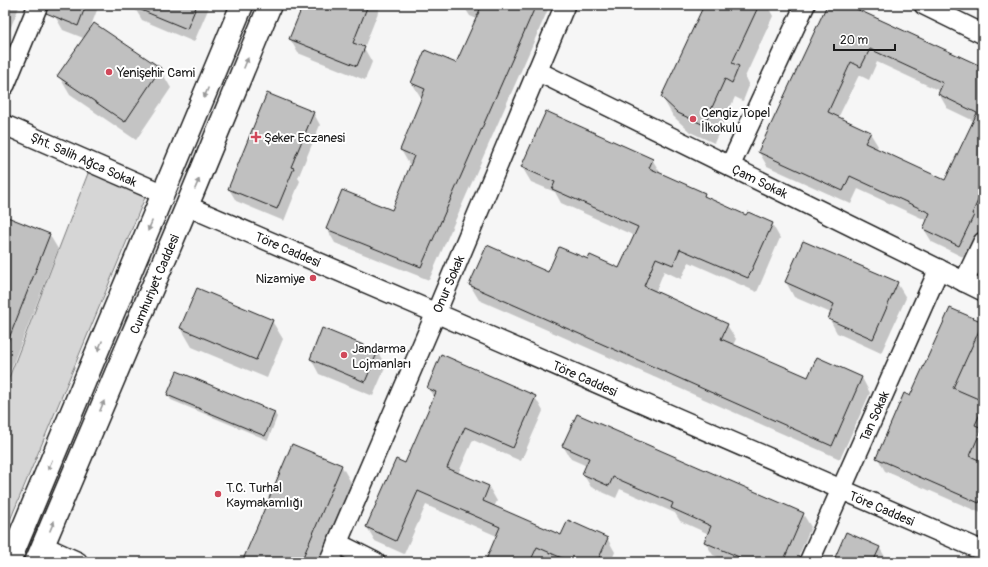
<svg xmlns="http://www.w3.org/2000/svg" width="988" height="567" font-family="Pangolin,sans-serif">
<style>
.green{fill:#d6d6d6;stroke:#797979}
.shadow{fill:#0003;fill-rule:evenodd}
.building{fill:#c0c0c0;stroke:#1c1c1c;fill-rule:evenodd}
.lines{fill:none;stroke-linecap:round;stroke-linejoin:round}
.minor-casing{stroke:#1c1c1c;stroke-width:22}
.trunk-casing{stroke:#1c1c1c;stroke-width:25}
.minor{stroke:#fff;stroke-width:19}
.trunk{stroke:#fff;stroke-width:22}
.oneway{fill:#999}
.poi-dot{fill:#d1495b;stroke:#fff;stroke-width:1.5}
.labels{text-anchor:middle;stroke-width:4;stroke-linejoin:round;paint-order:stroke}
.poi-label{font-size:13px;fill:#1c1c1c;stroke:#fff;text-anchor:start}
.street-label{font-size:13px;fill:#1c1c1c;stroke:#fff}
</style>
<rect width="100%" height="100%" fill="#f6f6f6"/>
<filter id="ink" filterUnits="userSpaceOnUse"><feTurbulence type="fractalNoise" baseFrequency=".025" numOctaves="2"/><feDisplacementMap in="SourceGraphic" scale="8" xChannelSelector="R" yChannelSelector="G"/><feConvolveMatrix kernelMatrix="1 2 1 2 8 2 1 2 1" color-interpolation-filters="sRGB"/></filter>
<g filter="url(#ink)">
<polygon class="green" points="92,163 149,188 5,532 5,388"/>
<g class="shadow">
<polygon points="5,5 20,5 5,41"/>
<polygon points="59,5 99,5 86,39 63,30 55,16"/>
<polygon points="135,5 210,5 194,42 142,20 134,7"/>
<polygon points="304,5 381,5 364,48 372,62 365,80 298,53 290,39"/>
<polygon points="463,5 550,5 429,280 335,243 327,229 392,212 411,165 409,164 401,150 423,98 420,96 412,83 457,65 477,19 470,16"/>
<polygon points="705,5 767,5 773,16 745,77 749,86 743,101 735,97 714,143 690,132 673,116 662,97"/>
<path d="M828 5H846L983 69V219L979 226 981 229 967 259 932 242 924 229 928 221 858 189 851 204 767 166 759 152ZM877 62 940 91 939 94 947 108 974 121 945 182 876 149 878 146 870 133 838 118 859 75 869 80Z"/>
<polygon points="120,42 160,69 171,88 136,140 70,95 59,76"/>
<polygon points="313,112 320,125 298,178 300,181 284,221 236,201 229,189"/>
<polygon points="652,159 661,174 704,194 707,199 747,216 772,224 780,238 757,292 689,262 681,279 664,271 655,293 727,325 736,339 733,345 808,378 817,358 862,378 870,393 840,459 479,300 470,285 549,273 588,261 620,270 635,236 561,203 555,192 531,182 522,167"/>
<polygon points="5,217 49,234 58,249 5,384"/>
<polygon points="786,282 897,283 906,298 881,353 837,333 829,318 831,313 794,297"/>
<polygon points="950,309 983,324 983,456 980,462 983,463 983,514 885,471 877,457 911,397"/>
<polygon points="272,321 283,339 267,378 192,347 181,328"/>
<polygon points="377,351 386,366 373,396 319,374 311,359"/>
<polygon points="428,387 535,397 543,411 521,461 473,440 458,474 489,487 497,501 494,507 561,537 607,538 615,552 613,557 624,562 549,562 545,560 544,562 486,562 497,536 426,505 404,554 375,541 367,527 406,464 434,398"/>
<polygon points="168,395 274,412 277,417 268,440 171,400"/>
<polygon points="563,446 803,514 811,527 796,562 730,562 713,555 705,542 709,534 680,521 675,513 620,489 616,498 591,487 583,474 587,466 571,459"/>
<polygon points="341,465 352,484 320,562 243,562"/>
<polygon points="879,547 887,560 886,562 834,562"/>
</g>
<g class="building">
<polygon points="49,5 86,5 78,26 46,13"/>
<polygon points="129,5 197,5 187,29"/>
<polygon points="303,5 368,5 353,43 365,47 357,66 289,39"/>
<polygon points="482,5 536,5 421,267 326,229 342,190 392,210 414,156 400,150 425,89 411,83 425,50 456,63"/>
<polygon points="704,5 759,5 732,63 739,66 732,83 725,79 704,125 678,113 661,97"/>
<path d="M827 5H848L983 67V189L972 214 974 215 959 246 923 229 930 213 850 176 843 191 758 152ZM870 49 943 83 938 94 977 113 945 180 865 143 871 132 828 112 851 62 861 67Z"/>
<polygon points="94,23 161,68 125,122 57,76"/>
<polygon points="267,93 314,112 291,167 294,168 277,209 228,189"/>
<polygon points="546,111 653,159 649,168 705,193 704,196 746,215 748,212 773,223 748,278 680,249 673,265 656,258 644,286 728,324 721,339 808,377 817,357 862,377 832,446 469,285 487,245 548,272 559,247 588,259 590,255 619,268 638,227 552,189 555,182 521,167"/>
<polygon points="5,216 50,234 6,346 5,345"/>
<polygon points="803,241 898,282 873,339 828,319 834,304 785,282"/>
<polygon points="197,288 273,320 256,360 180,328"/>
<polygon points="950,308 983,322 953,388 983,401 983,407 975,425 982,428 970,456 983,462 983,494 979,503 876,458 904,393 910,396"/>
<polygon points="322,328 378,351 365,382 310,359"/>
<polygon points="441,354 536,396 513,448 465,427 447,468 489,486 483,501 561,535 568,520 608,538 597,562 571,562 537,547 530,562 485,562 500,527 418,491 396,541 366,527 396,459 405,463 436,392 427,388"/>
<polygon points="177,371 275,412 265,436 167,395"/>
<polygon points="577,414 804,513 783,562 737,562 739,557 704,542 711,526 671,508 673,503 613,477 609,486 582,474 589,458 562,446"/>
<polygon points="292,444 342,465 301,562 242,562"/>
<polygon points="846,532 880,547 873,562 833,562"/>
</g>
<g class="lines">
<g class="minor-casing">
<g id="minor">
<polyline points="924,5 983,34"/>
<polyline points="537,71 983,291"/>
<polyline points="5,85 38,5"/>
<polyline points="5,125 163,194"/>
<polyline points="730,166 805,5"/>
<polyline points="187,206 436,313 983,551"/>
<polyline points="964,282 983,242"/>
<polyline points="337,543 375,562"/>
<polyline points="43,546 78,562"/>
<polyline points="329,562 436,313 565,5"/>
<polyline points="809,562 939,269"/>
</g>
</g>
<g class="trunk-casing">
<g id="trunk">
<polyline points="9,562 242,5"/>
<polyline points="36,562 187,206 270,5"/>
</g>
</g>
<use href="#minor" class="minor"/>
<use href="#trunk" class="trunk"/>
</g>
<defs><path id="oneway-solid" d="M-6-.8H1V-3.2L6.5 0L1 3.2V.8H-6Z"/></defs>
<g class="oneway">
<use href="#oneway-solid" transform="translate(246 63) rotate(-68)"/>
<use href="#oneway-solid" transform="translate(206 93) rotate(113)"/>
<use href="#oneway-solid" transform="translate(197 184) rotate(-67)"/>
<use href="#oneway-solid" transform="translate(150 226) rotate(113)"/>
<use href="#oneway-solid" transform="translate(100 346) rotate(113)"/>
<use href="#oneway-solid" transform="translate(102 406) rotate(-67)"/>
<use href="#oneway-solid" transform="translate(50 465) rotate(113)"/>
<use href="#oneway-solid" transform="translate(52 526) rotate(-67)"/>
</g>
</g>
<g class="poi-dot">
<circle cx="109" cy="72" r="4"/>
<circle cx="693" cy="119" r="4"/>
<path d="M254 131h4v4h4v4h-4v4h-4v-4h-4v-4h4z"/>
<circle cx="313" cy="278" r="4"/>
<circle cx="344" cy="355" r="4"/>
<circle cx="218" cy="494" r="4"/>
</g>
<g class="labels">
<g class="poi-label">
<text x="117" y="77">Yenişehir Cami</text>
<text x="701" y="117">Cengiz Topel<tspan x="701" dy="15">İlkokulu</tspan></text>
<text x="264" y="142">Şeker Eczanesi</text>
<text x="305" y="283" text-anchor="end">Nizamiye</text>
<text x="352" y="353">Jandarma<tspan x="352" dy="15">Lojmanları</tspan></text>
<text x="226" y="492">T.C. Turhal<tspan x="226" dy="15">Kaymakamlığı</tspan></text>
</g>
<g class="street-label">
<text transform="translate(84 159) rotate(24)" y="5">Şht. Salih Ağca Sokak</text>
<text transform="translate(760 181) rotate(26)" y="5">Çam Sokak</text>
<text transform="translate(288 249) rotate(23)" y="5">Töre Caddesi</text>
<text transform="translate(154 284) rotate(-67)" y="5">Cumhuriyet Caddesi</text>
<text transform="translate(448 284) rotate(-67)" y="5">Onur Sokak</text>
<text transform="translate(585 378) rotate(24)" y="5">Töre Caddesi</text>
<text transform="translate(874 416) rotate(-66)" y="5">Tan Sokak</text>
<text transform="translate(882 508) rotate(23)" y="5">Töre Caddesi</text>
</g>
</g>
<rect width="988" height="567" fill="none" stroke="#fff" stroke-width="20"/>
<rect x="10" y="10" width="968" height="547" fill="none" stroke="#1c1c1c" stroke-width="1.5" filter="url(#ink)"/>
<path d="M834 44v6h61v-6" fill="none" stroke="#1c1c1c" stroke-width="2"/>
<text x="840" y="44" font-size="12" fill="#1c1c1c" stroke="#ffffff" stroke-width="3" paint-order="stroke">20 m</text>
</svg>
